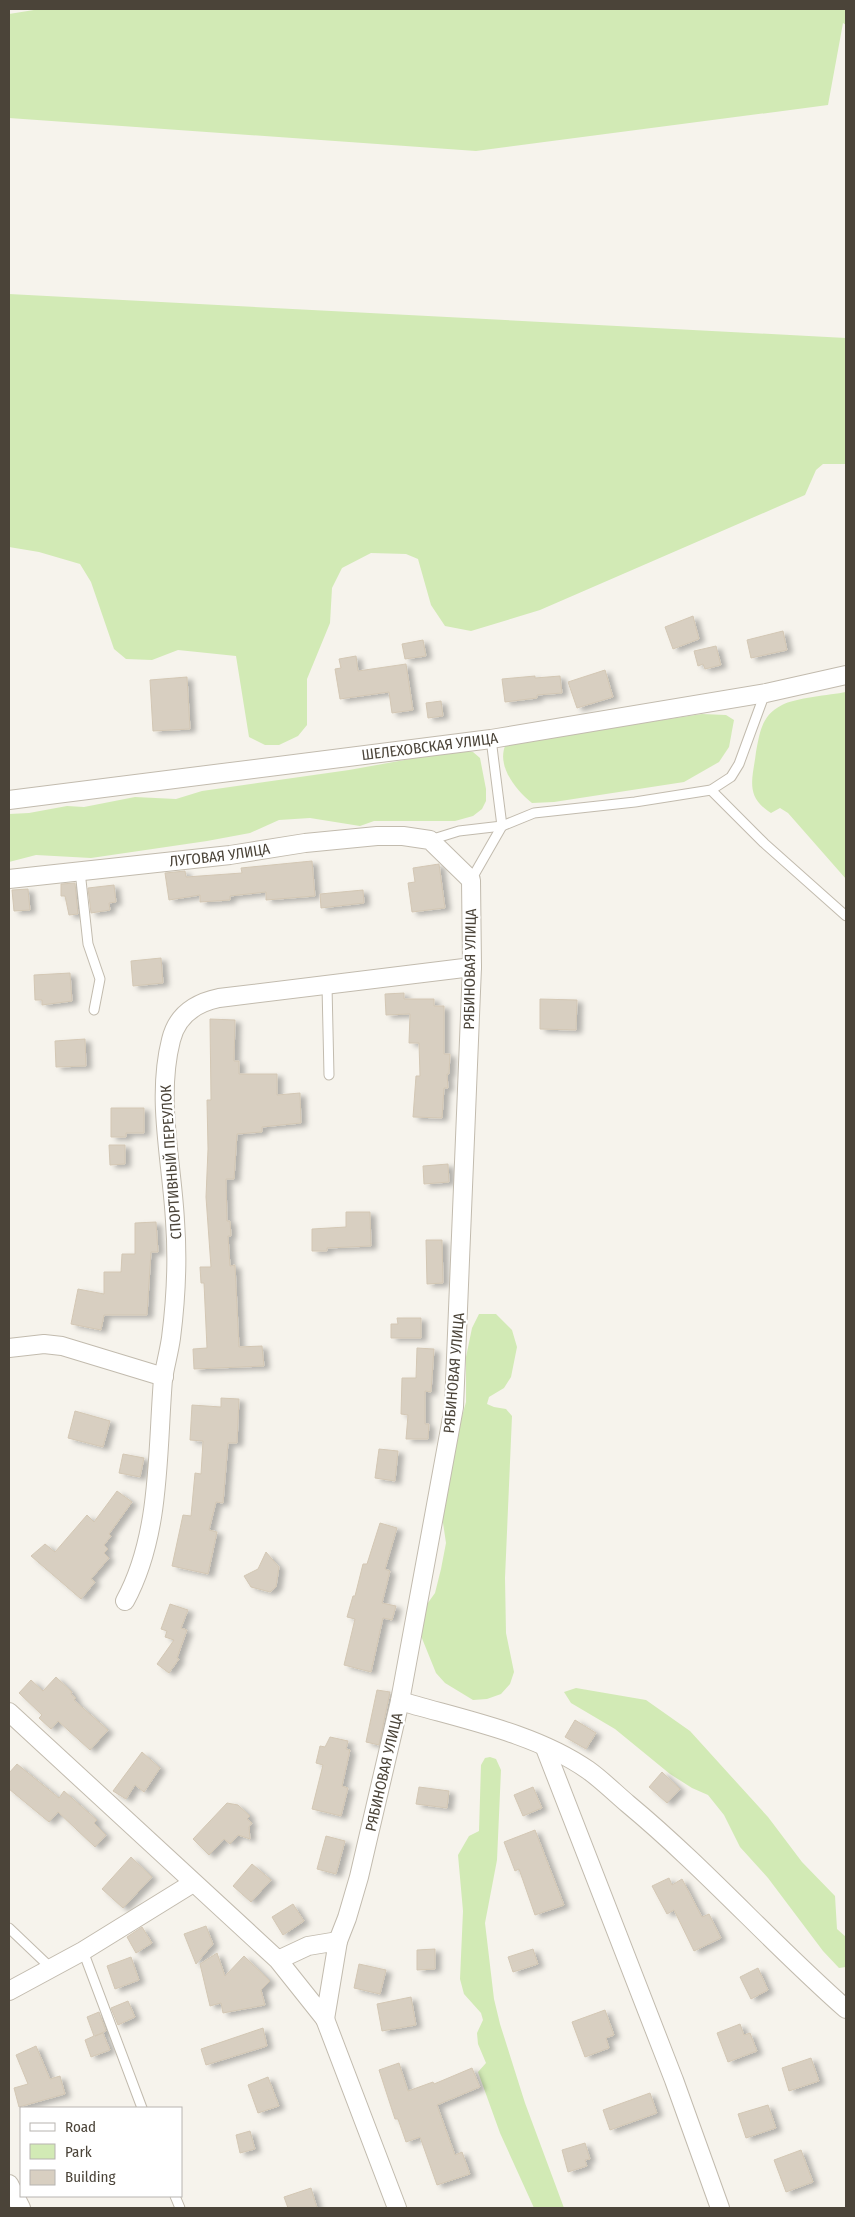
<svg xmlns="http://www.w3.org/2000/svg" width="855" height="2217" font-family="'Fira Sans Condensed',sans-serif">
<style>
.green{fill:#d2eab5}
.building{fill:#d8cfc1;stroke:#d3c7b4;filter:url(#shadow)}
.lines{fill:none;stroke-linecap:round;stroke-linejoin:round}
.lane-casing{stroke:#c2bbae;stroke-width:11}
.street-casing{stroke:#c2bbae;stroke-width:20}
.lane{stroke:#fff;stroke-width:9}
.street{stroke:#fff;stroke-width:18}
.labels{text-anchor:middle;stroke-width:4.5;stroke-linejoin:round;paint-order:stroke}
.street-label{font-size:15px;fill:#4b4439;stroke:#fff}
</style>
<defs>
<filter id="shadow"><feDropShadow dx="5.5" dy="3" stdDeviation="2.5" flood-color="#0004"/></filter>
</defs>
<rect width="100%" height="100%" fill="#f6f3ec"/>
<g class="green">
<polygon points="40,9 846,9 846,25 843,23 828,105 476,151 9,118 9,14"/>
<polygon points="9,294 846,338 846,464 823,464 816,470 805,495 540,610 471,631 445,626 431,605 418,559 406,554 371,553 342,568 332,588 330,623 307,679 307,725 298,736 279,745 265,745 249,737 236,656 178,650 152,660 126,659 114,649 91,582 80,564 39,552 9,547"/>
<path d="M846 692V879L788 813 780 808 771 813C744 796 753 778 756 752 760 731 762 715 782 705 795 698 830 695 846 692Z"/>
<path d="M702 714 726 715 734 720 729 747 719 762 684 782 554 802 532 803C516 790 497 767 505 746L510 743Z"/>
<polygon points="460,750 473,752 480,758 486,789 486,801 482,809 473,816 455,821 374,821 360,826 310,818 279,820 250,833 207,841 91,858 36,855 9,862 9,814 29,813 67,806 84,807 135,797 176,799 202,791 349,770"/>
<polygon points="479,1314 496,1314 512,1330 517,1347 511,1377 504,1388 489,1397 487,1404 494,1407 506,1409 512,1416 505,1578 506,1633 514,1672 510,1684 501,1694 487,1699 473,1700 445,1683 436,1673 419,1631 425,1607 435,1593 441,1569 446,1543 442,1516 456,1437 466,1402 466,1357 472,1328"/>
<polygon points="576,1688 646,1700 690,1731 768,1817 802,1862 835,1896 837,1929 846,1937 846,1967 839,1968 823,1951 768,1878 740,1847 724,1815 708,1795 692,1788 670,1774 615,1729 571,1703 564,1692"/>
<polygon points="490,1757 496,1759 501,1770 497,1860 485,1923 494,1999 500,2024 525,2103 564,2208 534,2208 500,2133 478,2072 486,2063 478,2044 477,2033 483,2020 481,2013 464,1994 460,1979 463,1911 458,1855 469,1836 479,1831 481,1765 485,1758"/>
</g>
<g class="building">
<polygon points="693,616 699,639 673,649 665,627"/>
<polygon points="783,631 787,650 751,658 747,640"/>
<polygon points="423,640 426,656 405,659 402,644"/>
<polygon points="716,646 721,665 705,669 703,664 698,666 694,651"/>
<polygon points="356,656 358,671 406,664 413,710 392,713 389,692 340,699 335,669 341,668 339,659"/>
<polygon points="605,670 613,697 577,708 568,682"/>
<polygon points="535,676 535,678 560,676 562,693 537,695 537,698 505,702 502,679"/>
<polygon points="187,677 190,729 153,731 150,680"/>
<polygon points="441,701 443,716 428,718 426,703"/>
<polygon points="312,861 315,896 266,900 266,892 230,896 230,900 200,902 200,895 169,900 165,873 185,871 186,877 242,873 241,868"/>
<polygon points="439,864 445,908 412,912 408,883 415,882 413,868"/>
<polygon points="75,883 78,914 69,915 65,896 61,896 61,884"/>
<polygon points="114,885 116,902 109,903 110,910 91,913 88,888"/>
<polygon points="28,889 30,910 14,911 12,890"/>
<polygon points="363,890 364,903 321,908 320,894"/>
<polygon points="161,958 163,983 133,986 131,961"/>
<polygon points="70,973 72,1001 42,1005 42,1000 35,1000 34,975"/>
<polygon points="404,993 404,999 434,999 434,1006 444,1006 444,1054 450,1054 449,1074 447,1074 448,1088 444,1088 442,1118 413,1117 416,1076 420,1076 419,1043 409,1043 410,1014 386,1015 385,994"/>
<polygon points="540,999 577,1000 576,1030 540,1029"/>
<polygon points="210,1019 235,1020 234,1061 239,1061 239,1074 277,1074 277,1095 300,1093 301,1123 262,1127 262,1132 237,1134 234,1179 226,1179 227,1221 230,1221 231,1236 228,1236 230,1266 235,1265 239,1347 262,1346 264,1366 194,1369 193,1349 207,1348 204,1283 201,1283 200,1267 211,1267 206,1197 208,1149 207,1100 211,1100"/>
<polygon points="85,1039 86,1066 56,1067 55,1041"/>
<polygon points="111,1108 144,1108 144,1133 126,1133 126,1137 111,1137"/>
<polygon points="109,1145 125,1145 125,1164 110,1165"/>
<polygon points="448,1164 449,1182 424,1184 423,1166"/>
<polygon points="346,1212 370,1212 371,1246 327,1248 327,1251 312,1251 312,1229 346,1227"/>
<polygon points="156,1222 158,1252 151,1252 147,1315 104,1315 101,1330 71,1324 78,1289 104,1294 104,1272 121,1272 122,1254 135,1254 135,1223"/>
<polygon points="426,1240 442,1240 443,1283 427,1284"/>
<polygon points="397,1318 421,1318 421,1338 391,1338 391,1324 398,1324"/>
<polygon points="417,1348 434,1349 431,1392 425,1391 425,1424 429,1424 428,1439 406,1439 408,1415 401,1414 402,1378 416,1378"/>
<polygon points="221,1398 239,1399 237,1443 228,1443 223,1503 216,1502 209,1530 217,1532 208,1574 172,1566 183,1515 191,1516 195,1473 201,1474 203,1441 190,1440 192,1405 221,1407"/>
<polygon points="75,1411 110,1421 103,1447 68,1438"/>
<polygon points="379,1449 398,1451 395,1481 375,1478"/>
<polygon points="123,1454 144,1458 140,1477 119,1473"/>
<polygon points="117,1491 132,1502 109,1534 111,1536 104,1545 108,1549 104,1553 109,1558 91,1579 95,1582 81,1599 31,1556 45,1544 55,1552 87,1515 94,1522"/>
<polygon points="380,1523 397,1528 385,1569 390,1571 382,1603 396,1606 392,1620 383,1618 371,1672 344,1665 355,1619 347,1617 353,1596 355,1596 363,1564 367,1564"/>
<polygon points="266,1552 279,1567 276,1587 270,1592 251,1587 244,1576 258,1569"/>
<polygon points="170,1604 188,1610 181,1628 187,1630 177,1658 179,1659 169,1673 157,1664 174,1640 165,1637 167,1631 161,1629"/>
<polygon points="56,1677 72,1692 71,1694 76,1698 74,1700 108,1730 90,1750 58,1721 51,1729 39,1718 42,1715 19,1693 31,1680 43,1691"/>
<polygon points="377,1690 390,1692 379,1745 366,1742"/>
<polygon points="575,1720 596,1733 586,1749 565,1737"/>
<polygon points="330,1737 348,1741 346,1749 350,1750 342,1786 348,1788 341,1816 312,1809 323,1765 316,1763 320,1746 325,1747"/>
<polygon points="142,1752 160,1768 144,1792 135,1785 126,1799 113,1791"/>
<polygon points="17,1764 59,1798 64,1791 97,1820 94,1823 106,1835 95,1847 58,1812 49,1822 9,1789 9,1773"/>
<polygon points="662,1772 680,1789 667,1803 649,1787"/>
<polygon points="419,1787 449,1791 447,1808 416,1804"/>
<polygon points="533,1787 542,1808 523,1816 514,1795"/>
<polygon points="227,1803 238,1805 250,1816 247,1819 252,1823 249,1827 250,1839 238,1835 230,1844 224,1839 209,1855 193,1839"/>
<polygon points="535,1830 564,1905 535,1915 519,1869 515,1871 504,1842"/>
<polygon points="326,1836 345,1841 336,1874 317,1869"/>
<polygon points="131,1857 152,1877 123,1908 102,1889"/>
<polygon points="252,1864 271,1880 251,1902 233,1886"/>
<polygon points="669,1878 672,1885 682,1879 702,1917 709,1914 721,1938 694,1951 674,1910 667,1914 652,1886"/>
<polygon points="293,1904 304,1921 283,1935 272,1917"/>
<polygon points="206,1926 213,1944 196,1964 184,1934"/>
<polygon points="142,1927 152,1943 136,1953 127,1937"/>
<polygon points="435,1949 435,1969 417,1970 417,1950"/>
<polygon points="533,1949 538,1964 513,1972 508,1957"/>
<polygon points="217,1953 225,1976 244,1956 270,1981 261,1990 265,2005 223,2013 221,2003 210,2006 200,1964"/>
<polygon points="131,1957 139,1980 115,1989 107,1966"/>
<polygon points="359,1964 386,1970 380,1994 354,1988"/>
<polygon points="758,1968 768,1990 751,1999 740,1977"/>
<polygon points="411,1997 416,2025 382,2031 377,2004"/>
<polygon points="128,2001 135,2017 118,2025 111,2008"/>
<polygon points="605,2010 614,2035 606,2038 609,2048 585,2057 572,2022"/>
<polygon points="99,2012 106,2031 95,2036 103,2033 110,2050 91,2057 85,2040 94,2036 87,2017"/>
<polygon points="740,2024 744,2035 750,2033 757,2051 728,2062 717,2033"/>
<polygon points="263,2028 267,2046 206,2065 201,2049"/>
<polygon points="36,2046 50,2079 60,2076 65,2094 19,2107 14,2088 28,2084 16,2055"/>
<polygon points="811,2058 819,2081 789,2091 782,2068"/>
<polygon points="399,2063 408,2091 433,2082 434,2084 472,2068 480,2087 437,2105 455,2155 462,2152 470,2174 437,2185 420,2137 406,2142 398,2119 395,2119 379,2070"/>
<polygon points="268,2077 279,2106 258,2113 248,2085"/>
<polygon points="650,2093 657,2113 610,2130 603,2110"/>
<polygon points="768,2105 776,2128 746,2138 738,2114"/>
<polygon points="250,2131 255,2149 240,2153 236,2135"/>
<polygon points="585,2143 590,2159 585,2160 587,2166 568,2172 562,2150"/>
<polygon points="801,2150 813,2182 786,2192 774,2160"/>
<polygon points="311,2188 317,2208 288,2208 284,2197"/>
</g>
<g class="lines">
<g class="lane-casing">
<g id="lane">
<polyline points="711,790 764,843 846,916"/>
<polyline points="430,840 459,831 502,826 534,813 635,802 711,790 731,777 739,764 765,693"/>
<polyline points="80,871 88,944 100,979 94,1010"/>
<polyline points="471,880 502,826 491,739"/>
<polyline points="327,986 329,1075"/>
<polyline points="9,1928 51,1968"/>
<polyline points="83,1951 142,2108"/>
<polyline points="175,2196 180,2208"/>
</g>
</g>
<g class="street-casing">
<g id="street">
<path id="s1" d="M9 800 491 739 766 693 846 675"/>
<path id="s2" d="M9 879 230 855 305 843 377 836H403L430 840 471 880 472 967 454 1407 400 1701 359 1877 347 1918 338 1941"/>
<polyline points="9,1348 44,1344 62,1346 164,1377"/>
<path d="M125 1601C161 1535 157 1453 163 1379 165 1366 169 1352 171 1338 176 1299 178 1261 175 1221 172 1162 156 1099 171 1040 177 1015 195 1003 219 998L472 967"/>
<path d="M400 1701C461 1719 535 1733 588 1770 602 1780 615 1793 628 1804 705 1868 771 1943 846 2009"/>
<polyline points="9,1712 278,1960 325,2019 338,1941 308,1946 278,1960"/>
<polyline points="545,1748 674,2080 720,2208"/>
<polyline points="9,1991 83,1951 193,1883"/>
<polyline points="325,2019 397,2208"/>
<polyline points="9,2184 21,2208"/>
</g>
</g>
<use href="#lane" class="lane"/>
<use href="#street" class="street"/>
</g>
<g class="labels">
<g class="street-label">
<text dy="5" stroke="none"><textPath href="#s1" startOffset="424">ШЕЛЕХОВСКАЯ УЛИЦА</textPath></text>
<text dy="5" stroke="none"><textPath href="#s2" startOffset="212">ЛУГОВАЯ УЛИЦА</textPath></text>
<text transform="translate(470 969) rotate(-89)" y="5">РЯБИНОВАЯ УЛИЦА</text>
<text transform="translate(171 1162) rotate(-94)" y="5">СПОРТИВНЫЙ ПЕРЕУЛОК</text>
<text transform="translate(454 1373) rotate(-85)" y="5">РЯБИНОВАЯ УЛИЦА</text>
<text transform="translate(384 1772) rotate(-77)" y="5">РЯБИНОВАЯ УЛИЦА</text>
</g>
</g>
<rect width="855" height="2217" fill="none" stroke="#4b4439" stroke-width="20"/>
<rect x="20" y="2107" width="162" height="90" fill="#ffffff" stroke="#b7b4b0"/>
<rect x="30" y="2123" width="25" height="8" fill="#ffffff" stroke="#b7b4b0"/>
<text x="65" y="2132" font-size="15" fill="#4b4439">Road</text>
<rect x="30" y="2144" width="25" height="15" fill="#d2eab5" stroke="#b7b4b0"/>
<text x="65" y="2157" font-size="15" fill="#4b4439">Park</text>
<rect x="30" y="2170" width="25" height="15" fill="#d8cfc1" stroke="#b7b4b0"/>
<text x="65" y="2182" font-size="15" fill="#4b4439">Building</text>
</svg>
